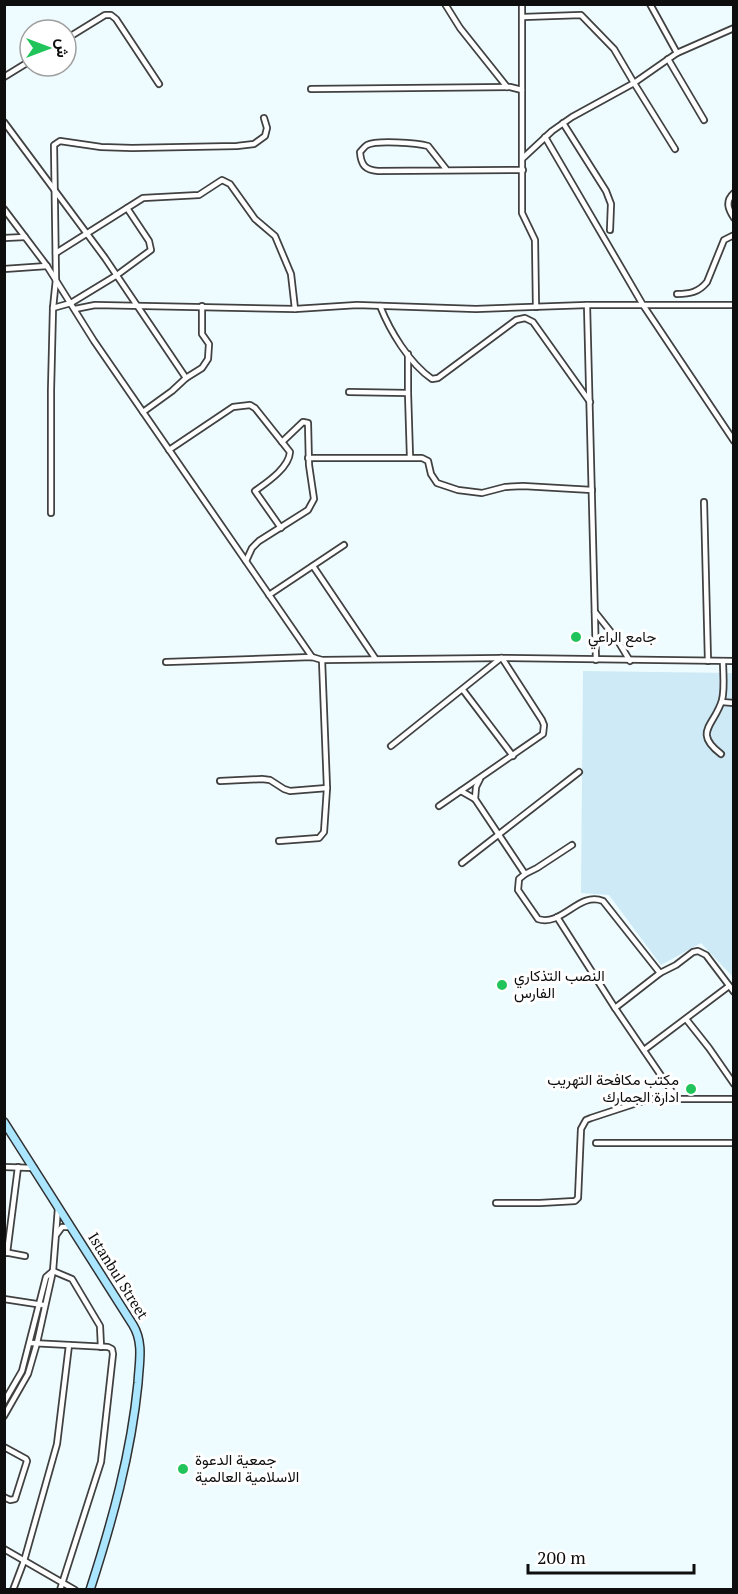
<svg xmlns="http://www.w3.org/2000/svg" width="738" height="1594" font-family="'PT Serif',Vazirmatn,serif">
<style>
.farmland{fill:#ceeaf6}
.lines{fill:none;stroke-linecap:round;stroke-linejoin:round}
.street-casing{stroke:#414141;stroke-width:8}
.secondary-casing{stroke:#303030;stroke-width:10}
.street{stroke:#fff;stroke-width:4.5}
.secondary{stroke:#aae6ff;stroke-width:7}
.poi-dot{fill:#21c45a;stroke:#fff;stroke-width:2}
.labels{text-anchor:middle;stroke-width:6;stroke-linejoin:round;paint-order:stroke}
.poi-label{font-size:15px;fill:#0e0e0e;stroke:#fff;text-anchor:start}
.street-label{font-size:15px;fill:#0e0e0e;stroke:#fff}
</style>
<rect width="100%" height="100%" fill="#effcff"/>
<polygon class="farmland" points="583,671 733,673 733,977 701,943 661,965 609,895 581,893"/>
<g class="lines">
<g class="street-casing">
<g id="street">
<polyline points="445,4 460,28 507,87"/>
<polyline points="522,4 522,213 535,240 536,307"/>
<polyline points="650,4 677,53"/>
<polyline points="523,17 581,15 614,49 634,83 572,117 552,131 523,158"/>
<polyline points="66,39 105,15 111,15 116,19 159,84"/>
<polyline points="668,59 704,120"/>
<polyline points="4,77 30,61"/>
<polyline points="311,89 510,87 522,90"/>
<polyline points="4,122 105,258 186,378 172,391 143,412"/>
<polyline points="563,123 606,191 611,204 610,230"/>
<polyline points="545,137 643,305 734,441"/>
<polyline points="675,149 634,83 677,53 734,28"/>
<path d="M446 169 428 146C417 143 377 140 367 145 364 147 362 150 360 152 361 165 365 170 378 171L523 170"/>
<path d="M734 193C725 201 728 209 734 218"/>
<polyline points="4,209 47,266 94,341 312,657"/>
<polyline points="4,238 25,237"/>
<polyline points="56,253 143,198 199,195 222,180 230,184 255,219 275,236 291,274 295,309"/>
<polyline points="4,269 47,266"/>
<path d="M677 294C690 294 699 292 707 282L724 240 734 235"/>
<polyline points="587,305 596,660"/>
<path d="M380 306C390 331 409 363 432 379L438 378 516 320 525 318 533 322 590 402"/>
<polyline points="53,308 71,303 117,275 151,250 149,241 127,208"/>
<polyline points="75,309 95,305 295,309 357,305 476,309 587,305 734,305"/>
<polyline points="408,354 408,393"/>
<polyline points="186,378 202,368 208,359 209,344 202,334 202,306"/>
<polyline points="349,392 408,393 410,457"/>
<path d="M169 450 233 407 250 405 255 408 290 452C289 468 266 483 255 491L281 528"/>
<polyline points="308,458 422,458 428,461 431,474 437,483 458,490 482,493 505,487 523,486 592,490"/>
<polyline points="704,502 708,661"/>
<polyline points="51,513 51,390 53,308 56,279 54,145 60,141 101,147 132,148 237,146 254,144 265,136 267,128 264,118"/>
<polyline points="246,561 252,548 259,541 308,510 314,499 309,465 308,423 303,422 282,442"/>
<polyline points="313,566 375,658"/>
<polyline points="269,595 344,545"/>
<polyline points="595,612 618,641 630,661"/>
<polyline points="166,662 312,657 322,660 502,658 734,661"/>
<polyline points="463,690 513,756"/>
<polyline points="722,702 734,703"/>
<polyline points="391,746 501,658"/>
<path d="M721 754C692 732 715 725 722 700 725 689 723 673 723 661"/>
<polyline points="220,781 262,779 270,780 284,789 290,791 327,788"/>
<polyline points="461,791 475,799 525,874 537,868 572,845"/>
<polyline points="475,799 476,787 480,779"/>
<polyline points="439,806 543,734 544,725 542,720 502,658"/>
<polyline points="279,841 319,838 324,832 327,788 322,660"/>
<polyline points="462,863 579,772"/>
<path d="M525 874 519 879 518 890 538 919C562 927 579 891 603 901L660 973"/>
<polyline points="557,917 615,1008 677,1099"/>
<polyline points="615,1008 660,973 676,965 693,952 698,951 706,955 734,992"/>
<polyline points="686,1019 709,1048 734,1084"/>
<polyline points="644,1050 729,986"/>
<polyline points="596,1143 734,1143"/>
<polyline points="4,1167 34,1168"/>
<polyline points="496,1203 540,1203 575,1201 578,1198 581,1129 586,1120 591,1118 649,1099 734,1099"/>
<polyline points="57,1234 62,1227 71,1227"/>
<polyline points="4,1252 25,1256"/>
<polyline points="7,1253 18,1167"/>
<polyline points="53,1271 72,1279 100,1326 101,1347"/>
<polyline points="4,1299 43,1305"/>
<polyline points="31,1343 108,1347 112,1349 113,1354 101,1462 60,1590"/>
<polyline points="4,1402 22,1371 46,1277 53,1271"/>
<polyline points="4,1416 28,1374 37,1343 53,1271 58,1208"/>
<polyline points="4,1447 26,1459 27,1461 15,1499 10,1500 4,1497"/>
<polyline points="4,1549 75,1590"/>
<polyline points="13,1590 24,1561 57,1444 69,1345"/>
</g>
</g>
<g class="secondary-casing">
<path id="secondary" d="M4 1122 133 1325C144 1343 139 1363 138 1383 131 1454 112 1522 90 1590"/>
</g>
<use href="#street" class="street"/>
<use href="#secondary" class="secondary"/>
</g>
<g class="poi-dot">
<circle cx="576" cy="637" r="6"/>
<circle cx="502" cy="985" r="6"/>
<circle cx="691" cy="1089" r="6"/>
<circle cx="183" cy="1469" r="6"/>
</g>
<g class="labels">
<g class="poi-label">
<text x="588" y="642">جامع الراعي</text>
<text x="514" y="981">النصب التذكاري<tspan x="514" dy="17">الفارس</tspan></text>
<text x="679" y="1085" text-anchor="end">مكتب مكافحة التهريب<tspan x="679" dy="17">ادارة الجمارك</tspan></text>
<text x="195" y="1465">جمعية الدعوة<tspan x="195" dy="17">الاسلامية العالمية</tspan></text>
</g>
<g class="street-label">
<text transform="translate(118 1276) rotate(58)" y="5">Istanbul Street</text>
</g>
</g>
<rect width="738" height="1594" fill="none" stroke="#0e0e0e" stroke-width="12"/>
<g transform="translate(48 48) rotate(90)"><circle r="28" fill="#ffffff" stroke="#9f9f9f" stroke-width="1.5"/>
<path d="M0-4.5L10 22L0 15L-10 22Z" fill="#21c45a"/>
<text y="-9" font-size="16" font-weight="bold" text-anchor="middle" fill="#0e0e0e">ش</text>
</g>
<path d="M528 1564v9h166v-9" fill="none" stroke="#0e0e0e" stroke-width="3"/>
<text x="537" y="1564" font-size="18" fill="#0e0e0e" stroke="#ffffff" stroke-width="4.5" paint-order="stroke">200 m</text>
</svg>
